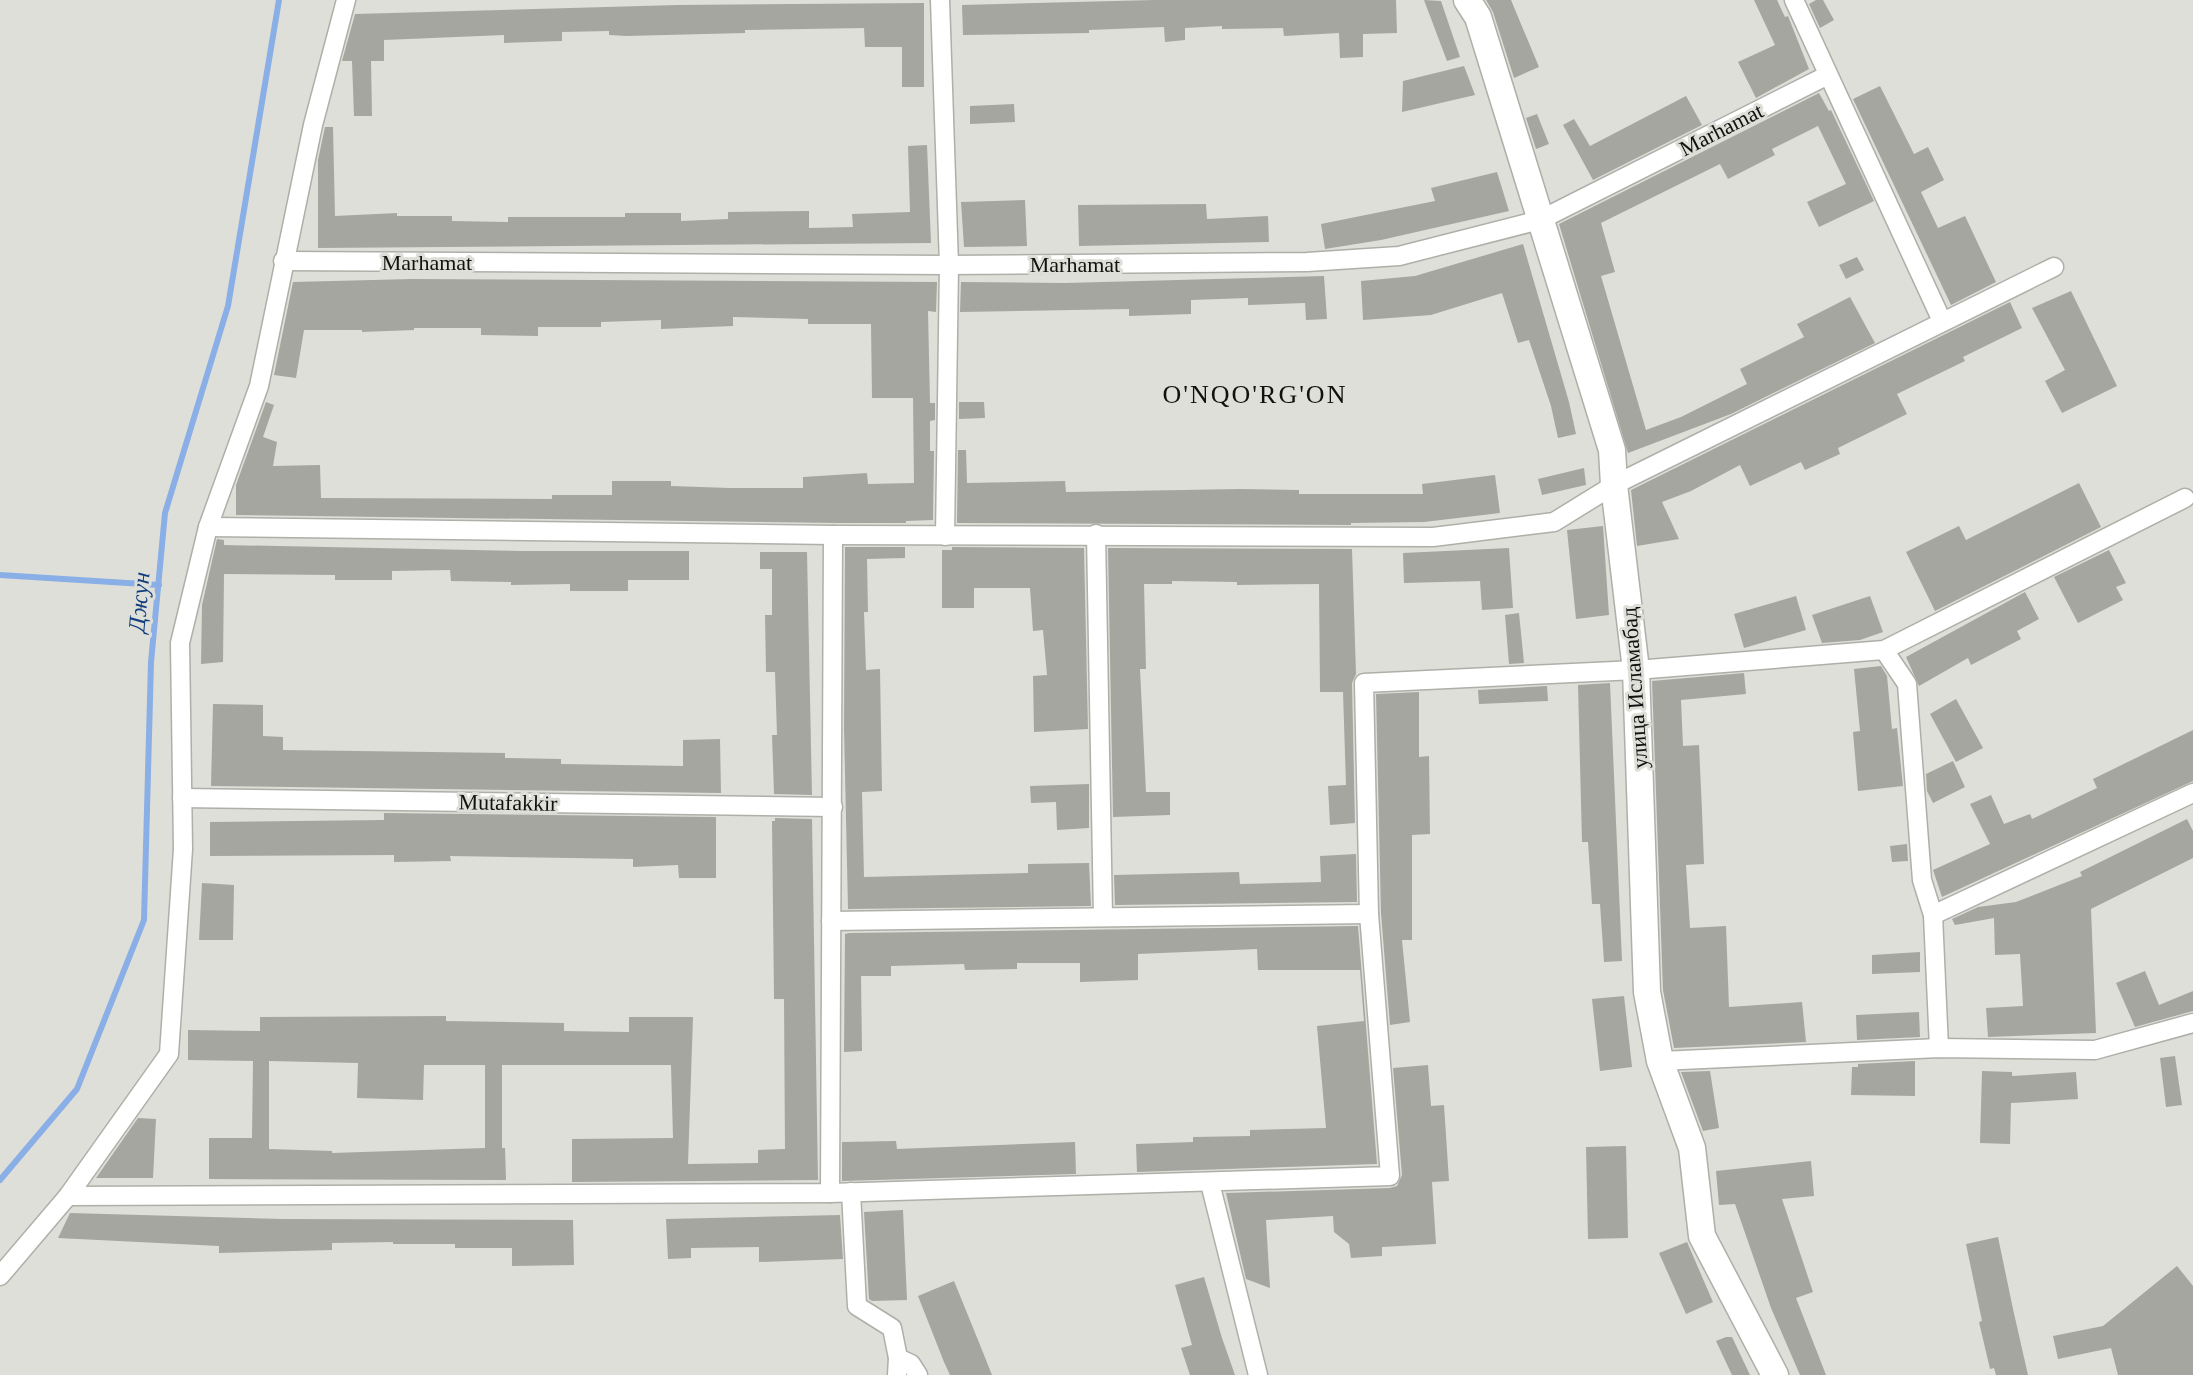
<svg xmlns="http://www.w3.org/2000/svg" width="2193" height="1375" font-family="Georgia,serif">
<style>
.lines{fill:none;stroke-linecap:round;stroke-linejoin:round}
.stream{stroke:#8aafe6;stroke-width:6}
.building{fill:#a6a6a1;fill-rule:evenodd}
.street-casing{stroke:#afafa9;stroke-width:21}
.secondary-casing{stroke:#afafa9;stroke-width:29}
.street{stroke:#fff;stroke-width:18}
.secondary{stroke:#fff;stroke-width:26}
.labels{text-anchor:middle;stroke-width:6;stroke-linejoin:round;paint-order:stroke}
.street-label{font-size:22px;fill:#11110f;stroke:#dfdfd9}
.water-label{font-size:24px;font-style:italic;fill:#103d7e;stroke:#dfdfd9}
.quarter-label{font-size:26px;letter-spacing:2px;fill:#11110f;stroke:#dfdfd9}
</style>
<rect width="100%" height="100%" fill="#dfdfd9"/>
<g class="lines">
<g class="stream">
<polyline points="0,575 159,585"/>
<polyline points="0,1180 77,1089 144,920 151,662 165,513 228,306 279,0"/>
</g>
</g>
<g class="building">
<polygon points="1154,0 1396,0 1397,33 1363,34 1363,57 1340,58 1339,33 1284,36 1283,28 1222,29 1222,26 1185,28 1185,40 1165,42 1164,27 1089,30 1089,33 963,35 962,5"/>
<polygon points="1424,0 1441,1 1460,57 1447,61"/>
<polygon points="1486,0 1511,0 1539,67 1514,78 1493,12"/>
<polygon points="1754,0 1777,0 1785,17 1788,16 1809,69 1756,98 1738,62 1775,45"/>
<polygon points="1816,0 1823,0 1834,20 1820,28 1809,4"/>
<polygon points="924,3 924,87 902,87 902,47 865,47 864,28 745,30 745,33 626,36 609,35 609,31 562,32 562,41 504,43 504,35 384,40 384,61 371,61 372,116 354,116 352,61 342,61 355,14 677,5"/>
<polygon points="1464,66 1475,95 1402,112 1403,81"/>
<polygon points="1880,86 1914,154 1928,147 1944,180 1921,192 1938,228 1965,216 1996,282 1951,305 1853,99"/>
<polygon points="1819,93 1829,111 1831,110 1874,201 1819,227 1807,202 1846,184 1818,126 1772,149 1775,155 1728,179 1720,164 1601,223 1615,272 1601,276 1646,430 1681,417 1747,384 1740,369 1804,337 1797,324 1850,297 1875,343 1731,414 1628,453 1559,224"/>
<polygon points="1686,96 1702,125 1593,180 1563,125 1574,119 1590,146"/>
<polygon points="1014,104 1015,122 970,124 970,106"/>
<polygon points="1537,114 1549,144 1536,149 1526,118"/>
<polygon points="325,127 333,127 335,216 397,213 397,216 452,216 452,221 508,222 508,217 625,217 625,213 681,213 681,221 728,219 728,212 809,211 809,228 853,227 852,214 910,212 908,146 927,145 931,243 318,248 318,160"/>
<polygon points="1497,172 1509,211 1381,240 1325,249 1321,224 1435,201 1431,188"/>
<polygon points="1025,200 1027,246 964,247 961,202"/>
<polygon points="1206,204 1207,219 1268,216 1269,242 1079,246 1078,205"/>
<polygon points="1523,244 1569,402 1576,434 1558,438 1551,406 1529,340 1518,343 1502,293 1431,315 1363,320 1361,281 1415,276"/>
<polygon points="1857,257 1864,270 1846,279 1839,265"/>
<polygon points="1324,276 1327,319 1306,320 1305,303 1248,305 1248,298 1191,300 1191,314 1129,316 1129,309 960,312 961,282 1065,283"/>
<polygon points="412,279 937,282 936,312 928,311 930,403 935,403 935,420 930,421 930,451 934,451 933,520 906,521 906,523 839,523 236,515 236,485 266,402 274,405 263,437 277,442 273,466 320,465 321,498 552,499 552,495 612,495 612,481 671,481 671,486 730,488 803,488 803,477 867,473 868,484 914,483 913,398 872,398 871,324 808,324 808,319 733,317 733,326 661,329 661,320 601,322 601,327 538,327 538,336 481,335 481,328 414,328 414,330 362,332 362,330 304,330 296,378 274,375 293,282"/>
<polygon points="2071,291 2117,386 2062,413 2045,381 2065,370 2032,308"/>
<polygon points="2010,302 2022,328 1963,357 1965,361 1897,394 1907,414 1838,448 1840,454 1805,470 1801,462 1750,486 1740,465 1691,491 1662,502 1679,539 1637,546 1631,490"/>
<polygon points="959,402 984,402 985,418 959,419"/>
<polygon points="958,450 966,450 967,483 1065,481 1066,492 1240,489 1299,490 1299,494 1423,494 1422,484 1495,475 1500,513 1424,522 1351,523 1351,525 957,523"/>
<polygon points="1584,468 1586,485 1542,495 1538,479"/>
<polygon points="2079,483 2101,527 1935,611 1906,552 1959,526 1966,540"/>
<polygon points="1603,526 1609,615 1576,619 1567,530"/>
<polygon points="217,539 224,540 224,545 521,551 689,551 689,580 628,580 628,591 570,591 570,584 511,585 511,582 451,581 450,570 392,571 392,580 335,580 335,575 224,574 223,662 201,664 202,605"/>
<polygon points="845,547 905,547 905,558 867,559 868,612 864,612 866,670 880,669 882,791 862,792 864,877 1028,873 1028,864 1089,863 1091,906 848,909 844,728"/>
<polygon points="952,547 1084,548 1088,729 1034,732 1033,676 1047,675 1043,630 1033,631 1030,588 974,588 974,608 942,608 942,550 952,550"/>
<polygon points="1108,548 1352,549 1356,674 1352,683 1355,823 1330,825 1328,786 1346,785 1343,692 1320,692 1319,584 1237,585 1237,582 1172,581 1172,584 1144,584 1146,669 1140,669 1146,792 1170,792 1170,815 1113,817"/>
<polygon points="1509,548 1513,608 1482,610 1480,581 1404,583 1403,553"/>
<polygon points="2109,550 2126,583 2116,587 2123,600 2078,623 2054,577"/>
<polygon points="760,552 807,552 812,795 774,794 772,735 777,735 775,672 766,672 765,615 772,615 772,569 760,569"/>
<polygon points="2025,592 2039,619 2017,631 2021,639 1971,665 1968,658 1919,686 1906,657"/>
<polygon points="1796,596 1806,630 1744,648 1734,614"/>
<polygon points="1870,596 1883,632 1860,640 1822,643 1812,615"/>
<polygon points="1519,613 1524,663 1509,664 1505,615"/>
<polygon points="1881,666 1887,676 1892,729 1897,728 1903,786 1858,791 1853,732 1860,731 1854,669"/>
<polygon points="1744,673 1746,694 1681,700 1683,746 1699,745 1702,811 1704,864 1686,865 1690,928 1726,926 1729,1007 1802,1002 1806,1042 1674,1048 1663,990 1652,681"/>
<polygon points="1610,683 1622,961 1604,962 1600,904 1592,904 1588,842 1582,842 1578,685"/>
<polygon points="1547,686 1548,701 1479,704 1478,690"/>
<polygon points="1419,692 1419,757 1429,756 1430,834 1412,835 1412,940 1402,940 1410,1022 1390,1025 1381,913 1376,694"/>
<polygon points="1956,699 1983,748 1956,762 1930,714"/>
<polygon points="213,704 263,705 263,736 283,737 283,750 505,753 505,758 561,759 561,764 683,766 683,740 720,739 721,793 211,786"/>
<polygon points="2193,730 2193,781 1942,897 1933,870 1990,844 1970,804 1991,795 2004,824 2030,814 2032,819 2097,788 2093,779"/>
<polygon points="1953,761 1965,787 1933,803 1927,791 1926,774"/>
<polygon points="1089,784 1089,828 1057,830 1056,802 1031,803 1030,786"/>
<polygon points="384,813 716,817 716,878 679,878 678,865 633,867 633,859 450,856 451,861 394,862 394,855 210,856 210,822 384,820"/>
<path d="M775 818 812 819 818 1180 572 1182V1139L673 1138 671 1065H502V1148H505L506 1180 209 1179V1138H252L253 1061 188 1060V1030L260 1031V1017L446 1016V1021L564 1023V1031L629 1032V1017H693L688 1164 758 1163V1150L785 1149 784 999H774L772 821H775ZM269 1061 358 1063 357 1098 423 1100 424 1065H485V1148L332 1153V1151L269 1149Z"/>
<polygon points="2187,819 2193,831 2193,858 2091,909 2096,1033 1988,1037 1986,1008 2023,1006 2020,954 1995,955 1994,918 1955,925 1952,919 1978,907 2016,902 2082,876 2080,872"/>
<polygon points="1907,844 1908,861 1892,862 1890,846"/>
<polygon points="1356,854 1357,902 1115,905 1114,875 1239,872 1240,884 1321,882 1320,856"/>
<polygon points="202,883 234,885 233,940 199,940"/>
<polygon points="1358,926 1377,1164 1137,1172 1136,1144 1193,1142 1193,1137 1250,1136 1250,1130 1326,1128 1317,1026 1364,1021 1360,970 1258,970 1257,949 1138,954 1138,980 1080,982 1080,963 1017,963 1017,969 965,970 964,964 891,966 891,976 861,976 862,1051 844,1052 845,934 849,933"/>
<polygon points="1920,952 1920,972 1872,974 1872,955"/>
<polygon points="2145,971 2159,1005 2193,991 2193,1011 2135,1027 2116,983"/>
<polygon points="1624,996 1632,1067 1600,1071 1592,999"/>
<polygon points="1919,1012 1920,1037 1857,1040 1856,1015"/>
<polygon points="2175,1056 2182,1105 2166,1107 2160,1058"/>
<polygon points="1915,1061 1915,1096 1851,1095 1852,1067 1858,1067 1858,1064"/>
<polygon points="1428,1065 1431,1106 1444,1105 1449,1181 1432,1182 1436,1244 1382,1247 1382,1256 1351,1258 1349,1244 1334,1232 1333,1216 1266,1220 1270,1288 1246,1279 1226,1193 1390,1188 1397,1186 1402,1175 1393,1068"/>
<polygon points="1710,1071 1719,1128 1703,1131 1681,1072"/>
<polygon points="1982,1071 2012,1072 2012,1076 2076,1072 2078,1099 2011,1103 2010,1144 1980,1143"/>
<polygon points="138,1118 156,1119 153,1178 96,1178"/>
<polygon points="896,1141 897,1149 1075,1142 1076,1174 842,1181 842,1142"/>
<polygon points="1626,1146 1628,1238 1588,1239 1586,1147"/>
<polygon points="1811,1161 1814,1196 1782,1199 1813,1292 1796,1298 1826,1375 1800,1375 1771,1308 1735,1204 1719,1205 1716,1171"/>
<polygon points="903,1210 907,1300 872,1301 869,1299 864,1212"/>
<polygon points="70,1213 283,1219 573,1220 574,1265 512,1266 512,1248 455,1248 455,1244 393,1244 393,1242 332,1243 332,1250 219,1253 219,1246 58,1238"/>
<polygon points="840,1215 843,1259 759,1262 759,1247 691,1248 691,1258 668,1259 666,1219"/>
<polygon points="1998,1237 2013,1309 2028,1375 1996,1375 1994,1368 1990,1369 1979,1322 1982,1321 1966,1244"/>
<polygon points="1687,1242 1713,1302 1686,1314 1659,1253"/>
<polygon points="2177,1266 2193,1286 2193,1375 2118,1375 2111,1348 2058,1359 2053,1336 2103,1326"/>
<polygon points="1204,1277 1222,1338 1235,1375 1190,1375 1181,1348 1192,1345 1175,1285"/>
<polygon points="954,1281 978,1340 992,1375 950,1375 944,1362 918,1296"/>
<polygon points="1726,1337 1732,1337 1750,1375 1732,1375 1716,1341"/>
</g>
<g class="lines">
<g class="street-casing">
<g id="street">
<polyline points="940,0 949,265 945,536"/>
<polyline points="1794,0 1942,321"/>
<polyline points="283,261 949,265 1307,262 1399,256 1540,220 1828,75"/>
<polyline points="208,527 833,535 1433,537 1554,522 1614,485 2054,267"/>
<polyline points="1096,534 1103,917"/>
<polyline points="1884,650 1907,684 1922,880 1933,915 1939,1048"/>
<polyline points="182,798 833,807"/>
<polyline points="1933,915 2193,793"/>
<polyline points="831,921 1369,914"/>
<polyline points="1660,1061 1939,1048 2095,1050 2193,1023"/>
<polyline points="1210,1183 1258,1375"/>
<polyline points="851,1192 857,1306 892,1328 898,1358 897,1375"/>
<polyline points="830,1193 833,535"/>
<polyline points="68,1196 830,1193 1390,1176 1369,914 1364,683 1636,670 1884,650 2185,498"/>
<polyline points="0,1276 68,1196 169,1054 183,849 180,643 208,527 259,386 313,125 346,0"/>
<polyline points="898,1358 911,1364 918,1375"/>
</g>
</g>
<g class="secondary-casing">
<polyline id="secondary" points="1467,0 1478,17 1612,450 1614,485 1636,670 1647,992 1660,1061 1692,1148 1702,1236 1775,1375"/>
</g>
<use href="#street" class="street"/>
<use href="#secondary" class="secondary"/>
</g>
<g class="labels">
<g class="street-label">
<text transform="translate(1721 129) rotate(-27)" y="8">Marhamat</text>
<text x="427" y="270">Marhamat</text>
<text x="1075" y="272">Marhamat</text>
<text transform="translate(1634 688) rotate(-94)" y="8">улица Исламабад</text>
<text transform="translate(508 802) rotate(1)" y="8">Mutafakkir</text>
</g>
<g class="water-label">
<text transform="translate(139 602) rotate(-85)" y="8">Джун</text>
</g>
<g class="quarter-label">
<text x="1255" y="403">O'NQO'RG'ON</text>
</g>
</g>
</svg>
